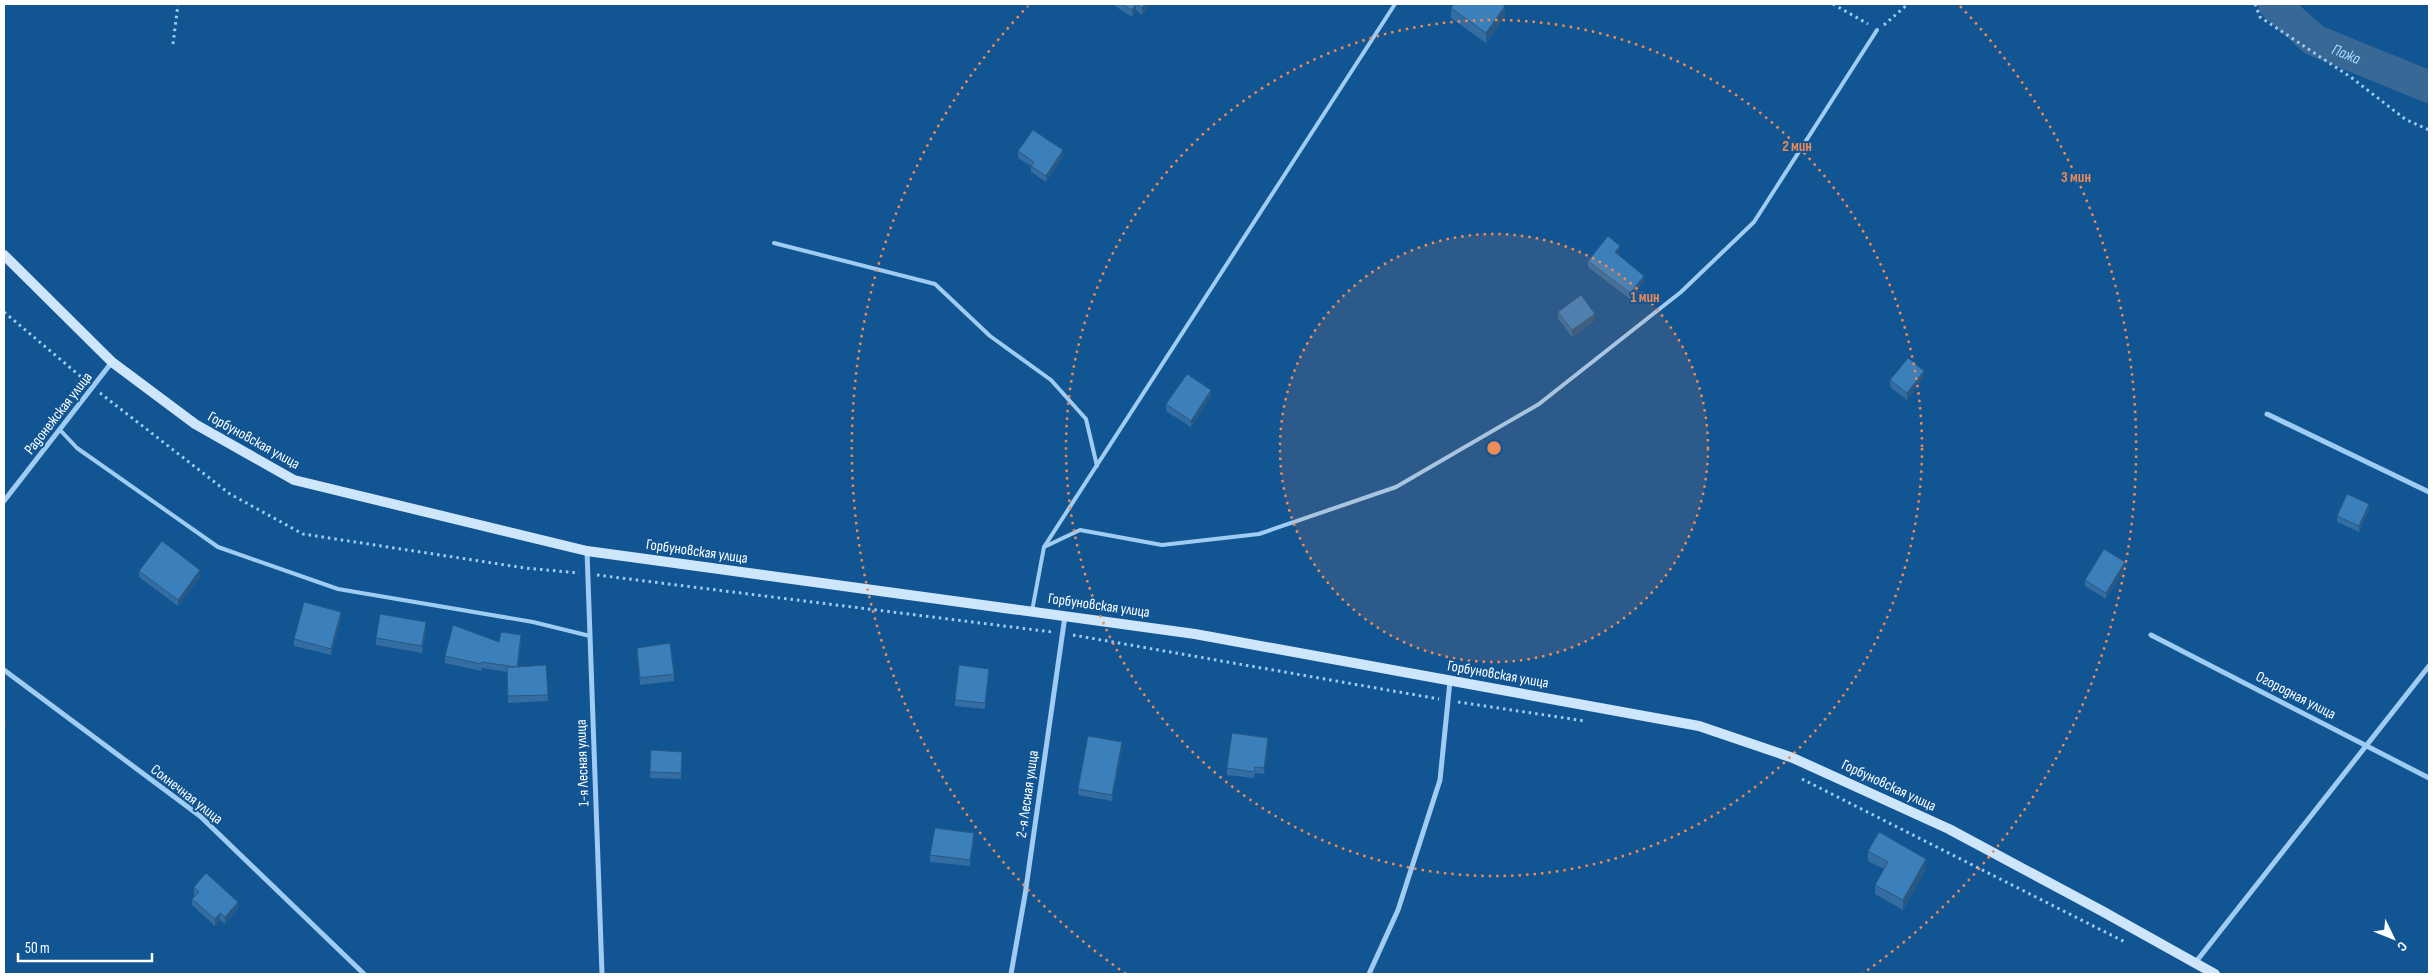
<svg xmlns="http://www.w3.org/2000/svg" width="2433" height="978" font-family="'Sofia Sans Condensed',sans-serif">
<style>
.lines{fill:none;stroke-linecap:round;stroke-linejoin:round}
.river{stroke:#386996;stroke-width:32}
.path{stroke:#9fccf2;stroke-width:3;stroke-dasharray:2.5 4;stroke-linecap:butt}
.lane{stroke:#9fccf2;stroke-width:4}
.street{stroke:#9fccf2;stroke-width:5}
.secondary{stroke:#cee6fc;stroke-width:10}
.wall{fill:#336da1}
.shaded-wall{fill:#295983}
.building{fill:#3b7fbb;stroke:#295983}
.ring{fill:none;stroke:#ef8b55;stroke-width:2.5;stroke-dasharray:2.5 5}
.labels{text-anchor:middle;stroke-width:4;stroke-linejoin:round;paint-order:stroke}
.street-label{font-size:15px;fill:#fff;stroke:#125593}
.water-label{font-size:16px;font-style:italic;fill:#abd6f9;stroke:#125593}
.centre{fill:#ef8b55;stroke:#125593;stroke-width:2.5}
.ring-label{font-size:15px;text-anchor:middle;font-weight:bold;fill:#ef8b55;stroke:#125593;stroke-width:4;stroke-linejoin:round;paint-order:stroke}
</style>
<rect width="100%" height="100%" fill="#125593"/>
<g class="lines">
<path class="river" id="s1" d="M2274 4 2314 40 2429 87"/>
<g class="path">
<polyline points="1833,4 1868,24"/>
<polyline points="2255,4 2260,17 2352,78 2405,119 2429,130"/>
<polyline points="1884,25 1908,4"/>
<polyline points="173,44 178,4"/>
<polyline points="4,312 86,381"/>
<polyline points="100,393 230,494 303,534 525,568 579,573"/>
<polyline points="597,575 1052,632"/>
<polyline points="1073,635 1439,699"/>
<polyline points="1458,702 1585,721"/>
<polyline points="1802,779 2127,943"/>
</g>
<g class="lane">
<polyline points="774,243 935,284 990,336 1051,380 1086,419 1097,466"/>
<polyline points="61,431 77,448 218,547 338,589 533,622 590,636"/>
<polyline points="1044,547 1080,530 1162,545 1259,534 1396,487 1539,404 1681,292 1754,222 1877,30"/>
<polyline points="1032,611 1044,547 1395,4"/>
</g>
<g class="street">
<polyline points="2267,414 2429,492"/>
<polyline points="4,501 112,362"/>
<polyline points="587,551 602,974"/>
<polyline points="2151,635 2429,778"/>
<polyline points="4,670 200,816 364,974"/>
<polyline points="2195,963 2429,666"/>
<polyline points="1011,974 1025,895 1065,616"/>
<polyline points="1369,974 1398,910 1440,780 1450,681"/>
</g>
<polyline class="secondary" points="4,255 112,362 195,424 294,480 587,551 1195,634 1699,726 1793,758 1949,829 2102,911 2215,974"/>
</g>
<g class="wall">
<polygon points="1112,4 1149,4 1142,15 1136,10 1132,17"/>
<polygon points="1451,8 1505,16 1486,43 1451,18"/>
<polygon points="1018,151 1063,156 1046,182 1031,172 1031,166 1018,158"/>
<polygon points="1620,252 1618,255 1644,282 1630,299 1588,267 1588,261"/>
<polygon points="1558,312 1595,320 1572,337 1558,318"/>
<polygon points="1924,377 1907,400 1890,387 1890,380"/>
<polygon points="1211,397 1191,427 1166,411 1166,404"/>
<polygon points="2369,510 2359,532 2337,522 2337,516"/>
<polygon points="2125,569 2106,599 2085,586 2085,580"/>
<polygon points="139,571 200,577 178,606 139,577"/>
<polygon points="341,619 331,655 294,646 294,639"/>
<polygon points="426,629 422,653 376,645 376,638"/>
<polygon points="521,641 518,667 546,665 548,701 508,703 507,672 482,668 481,671 445,663 445,656 499,642"/>
<polygon points="637,648 674,674 674,681 640,685 637,654"/>
<polygon points="989,675 985,709 955,706 955,700"/>
<polygon points="1268,744 1264,774 1255,773 1254,778 1227,775 1227,768"/>
<polygon points="1122,749 1112,801 1078,795 1078,789"/>
<polygon points="651,750 682,752 681,779 650,778"/>
<polygon points="974,839 970,866 930,862 930,855"/>
<polygon points="1868,851 1926,869 1903,910 1875,894 1875,885 1884,869 1868,861"/>
<polygon points="194,887 238,908 225,924 220,920 215,926 192,905 192,899 195,895 194,894"/>
</g>
<g class="shaded-wall">
<polygon points="1136,4 1136,10 1132,17 1132,10"/>
<polygon points="1145,4 1149,4 1142,15 1142,8"/>
<polygon points="1505,6 1505,16 1486,43 1486,33"/>
<polygon points="1063,150 1063,156 1046,182 1046,176"/>
<polygon points="1620,246 1620,252 1615,258 1615,252"/>
<polygon points="1644,276 1644,282 1630,299 1630,293"/>
<polygon points="1595,314 1595,320 1572,337 1572,330"/>
<polygon points="1924,371 1924,377 1907,400 1907,393"/>
<polygon points="1211,390 1211,397 1191,427 1191,421"/>
<polygon points="2369,504 2369,510 2359,532 2359,526"/>
<polygon points="2125,562 2125,569 2106,599 2106,593"/>
<polygon points="200,570 200,577 178,606 178,600"/>
<polygon points="341,612 341,619 331,655 331,649"/>
<polygon points="426,622 426,629 422,653 422,646"/>
<polygon points="521,635 521,641 517,673 517,667"/>
<polygon points="989,669 989,675 985,709 985,703"/>
<polygon points="6,721 6,727 4,730 4,724"/>
<polygon points="1268,738 1268,744 1264,774 1264,768"/>
<polygon points="1122,742 1122,749 1112,801 1112,795"/>
<polygon points="974,833 974,839 970,866 970,860"/>
<polygon points="1926,859 1926,869 1903,910 1903,900"/>
<polygon points="238,902 238,908 225,924 225,917"/>
<polygon points="220,913 220,920 215,926 215,919"/>
</g>
<g class="building">
<polygon points="1122,4 1145,4 1142,8 1136,4 1132,10"/>
<polygon points="1454,4 1502,4 1505,6 1486,33 1451,8"/>
<polygon points="1033,130 1063,150 1046,176 1031,166 1034,162 1018,151"/>
<polygon points="1608,236 1620,246 1615,252 1644,276 1630,293 1588,261"/>
<polygon points="1581,295 1595,314 1572,330 1558,312"/>
<polygon points="1908,358 1924,371 1907,393 1890,380"/>
<polygon points="1187,374 1211,390 1191,421 1166,404"/>
<polygon points="2347,494 2369,504 2359,526 2337,516"/>
<polygon points="162,541 200,570 178,600 139,571"/>
<polygon points="2104,549 2125,562 2106,593 2085,580"/>
<polygon points="304,602 341,612 331,649 294,639"/>
<polygon points="380,614 426,622 422,646 376,638"/>
<polygon points="453,625 499,642 501,632 521,635 517,667 546,665 548,695 508,696 507,667 516,667 482,662 481,664 445,656"/>
<polygon points="670,643 674,674 640,678 637,648"/>
<polygon points="959,665 989,669 985,703 955,700"/>
<polygon points="1232,733 1268,738 1264,768 1255,767 1254,772 1227,768"/>
<polygon points="1088,736 1122,742 1112,795 1078,789"/>
<polygon points="651,750 682,752 681,773 650,772"/>
<polygon points="935,828 974,833 970,860 930,855"/>
<polygon points="1879,832 1926,859 1903,900 1875,885 1888,862 1868,851"/>
<polygon points="206,873 238,902 225,917 220,913 215,919 192,899 199,892 194,887"/>
</g>
<circle cx="1494" cy="448" r="214" fill="#ef8b55" fill-opacity=".12"/>
<g class="ring">
<circle cx="1494" cy="448" r="214"/>
<circle cx="1494" cy="448" r="428"/>
<path d="M1126 974A642 642 0 0 1 1028 6M1960 6A642 642 0 0 1 1862 974"/>
</g>
<g class="labels">
<g class="street-label">
<text transform="translate(58 413) rotate(-52)" y="5">Радонежская улица</text>
<text transform="translate(254 440) rotate(29)" y="5">Горбуновская улица</text>
<text transform="translate(697 551) rotate(8)" y="5">Горбуновская улица</text>
<text transform="translate(1099 605) rotate(8)" y="5">Горбуновская улица</text>
<text transform="translate(1498 674) rotate(10)" y="5">Горбуновская улица</text>
<text transform="translate(2296 695) rotate(27)" y="5">Огородная улица</text>
<text transform="translate(582 763) rotate(-92)" y="5">1-я Лесная улица</text>
<text transform="translate(1889 785) rotate(25)" y="5">Горбуновская улица</text>
<text transform="translate(187 794) rotate(38)" y="5">Солнечная улица</text>
<text transform="translate(1027 794) rotate(-82)" y="5">2-я Лесная улица</text>
</g>
<g class="water-label">
<text dy="6" stroke="none"><textPath href="#s1" startOffset="89">Пажа</textPath></text>
</g>
</g>
<circle cx="1494" cy="448" r="8" class="centre"/>
<g class="ring-label">
<text x="1797" y="151">2 мин</text>
<text x="2076" y="182">3 мин</text>
<text x="1645" y="302">1 мин</text>
</g>
<rect width="2433" height="978" fill="none" stroke="#ffffff" stroke-width="10"/>
<g transform="translate(2393 938) rotate(133)" stroke="#125593" stroke-width="4" paint-order="stroke">
<path d="M0-4L9 19L0 12L-9 19Z" fill="#ffffff"/>
<text y="-8" font-size="14" font-weight="bold" text-anchor="middle" fill="#ffffff">С</text>
</g>
<path d="M18 953v8h134v-8" fill="none" stroke="#ffffff" stroke-width="2.5"/>
<text x="25" y="953" font-size="15" fill="#ffffff" stroke="#125593" stroke-width="4" paint-order="stroke">50 m</text>
</svg>
